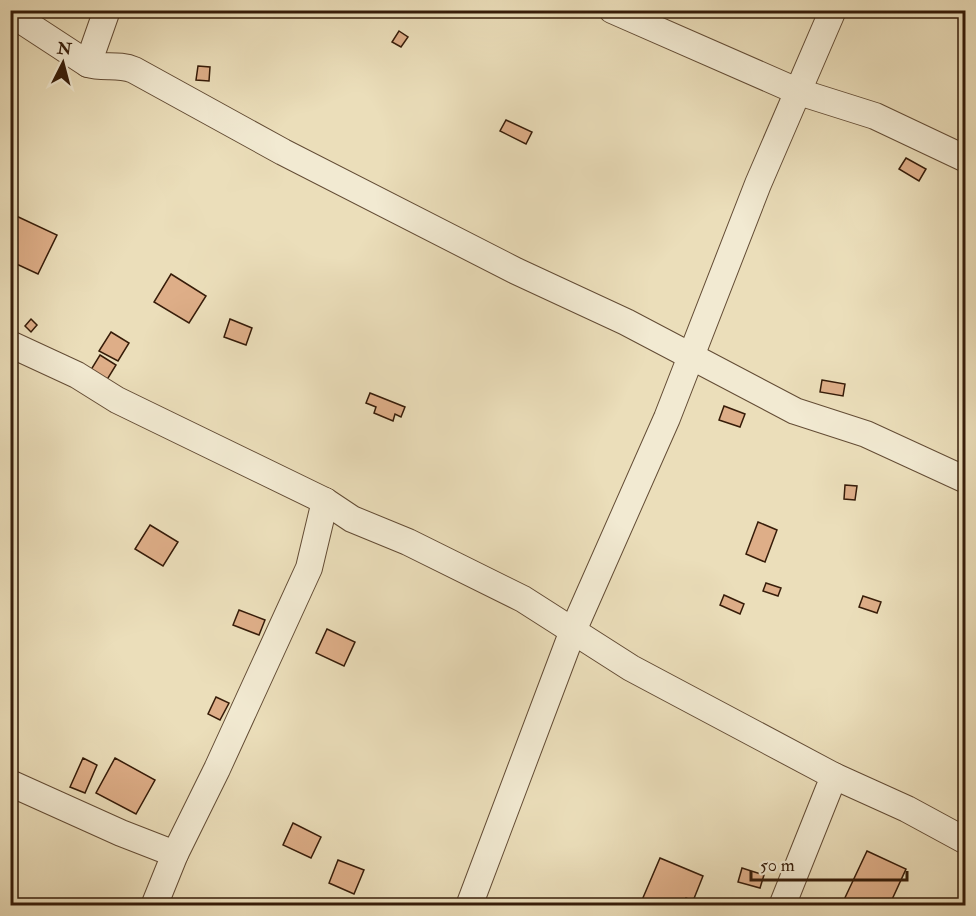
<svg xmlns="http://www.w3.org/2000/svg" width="976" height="916" font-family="'IM FELL Double Pica',serif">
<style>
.building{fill:#deae88;stroke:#361c09;stroke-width:1.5}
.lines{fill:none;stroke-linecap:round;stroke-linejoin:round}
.street-casing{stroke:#634c35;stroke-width:28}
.street{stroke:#f2ead2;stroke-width:26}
</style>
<rect width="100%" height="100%" fill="#ebdeba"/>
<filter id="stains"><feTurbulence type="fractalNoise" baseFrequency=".00333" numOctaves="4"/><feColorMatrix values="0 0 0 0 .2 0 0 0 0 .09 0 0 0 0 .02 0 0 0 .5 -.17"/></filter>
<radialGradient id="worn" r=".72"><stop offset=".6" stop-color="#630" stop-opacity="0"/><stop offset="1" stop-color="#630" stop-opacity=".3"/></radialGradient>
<g class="building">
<polygon points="399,31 408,37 401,47 392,42"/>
<polygon points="198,66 210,67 209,81 196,80"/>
<polygon points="506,120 532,132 526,144 500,131"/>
<polygon points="906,158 926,169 919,181 899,169"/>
<polygon points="12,214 57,235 38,274 10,261"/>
<polygon points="171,274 206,296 189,323 154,302"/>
<polygon points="31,319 37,325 31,332 25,326"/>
<polygon points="230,319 252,328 246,345 224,337"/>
<polygon points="111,332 129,343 118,361 99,351"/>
<polygon points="100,355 116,365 105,383 89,373"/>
<polygon points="822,380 845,384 843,396 820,392"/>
<polygon points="370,393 405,407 401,417 395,414 393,421 374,413 376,407 366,403"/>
<polygon points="724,406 745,414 740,427 719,420"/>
<polygon points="845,485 857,486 855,500 844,499"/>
<polygon points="758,522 777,530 765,562 746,554"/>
<polygon points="150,525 178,542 163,566 135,549"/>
<polygon points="766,583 781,588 778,596 763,591"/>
<polygon points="724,595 744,604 740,614 720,605"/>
<polygon points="863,596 881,602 877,613 859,607"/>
<polygon points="239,610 265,620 259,635 233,625"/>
<polygon points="327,629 355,642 344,666 316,653"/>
<polygon points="216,697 229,703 220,720 208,714"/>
<polygon points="83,758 97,765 85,793 70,787"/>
<polygon points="115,758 155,780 136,814 96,793"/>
<polygon points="293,823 321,837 311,858 283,845"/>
<polygon points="867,851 906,869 889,906 844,906 842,904"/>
<polygon points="660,858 703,876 693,901 686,898 683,906 655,906 642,900"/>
<polygon points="338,860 364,870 354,894 329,883"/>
<polygon points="742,868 764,875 760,888 738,882"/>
</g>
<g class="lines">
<g class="street-casing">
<g id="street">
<polyline points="612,10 799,92 875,116 966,159"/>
<path d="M10 13 88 64C103 69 118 63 134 70L283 152 516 271 626 322 795 411 866 434 966 480"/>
<polyline points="88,64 107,10"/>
<polyline points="10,344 77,375 117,400 325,501 352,519 408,542 523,599 631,668 834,776 782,906"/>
<polyline points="834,776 907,809 966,841"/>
<polyline points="10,783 121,833 175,854"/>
<polyline points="154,906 175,854 217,769 309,568 325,501"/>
<polyline points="469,906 572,633 667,418 758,184 833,10"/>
</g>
</g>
<use href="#street" class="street"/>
</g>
<rect width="976" height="916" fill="none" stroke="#ebdeba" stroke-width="36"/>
<rect x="12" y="12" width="952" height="892" fill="none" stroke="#361c09" stroke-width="3"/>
<rect x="18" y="18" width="940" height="880" fill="none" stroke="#361c09" stroke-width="1.5"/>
<g transform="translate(63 63) rotate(6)" stroke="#f2ead2" stroke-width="4.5" paint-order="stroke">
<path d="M0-4.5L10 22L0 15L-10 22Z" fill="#361c09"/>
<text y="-9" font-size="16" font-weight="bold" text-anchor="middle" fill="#361c09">N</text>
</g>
<path d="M751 871v9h156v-9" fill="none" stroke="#361c09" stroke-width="3"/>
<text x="760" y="871" font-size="18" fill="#361c09" stroke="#f2ead2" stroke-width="4.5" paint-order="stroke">50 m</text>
<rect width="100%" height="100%" filter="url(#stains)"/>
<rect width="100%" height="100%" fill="url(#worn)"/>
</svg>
